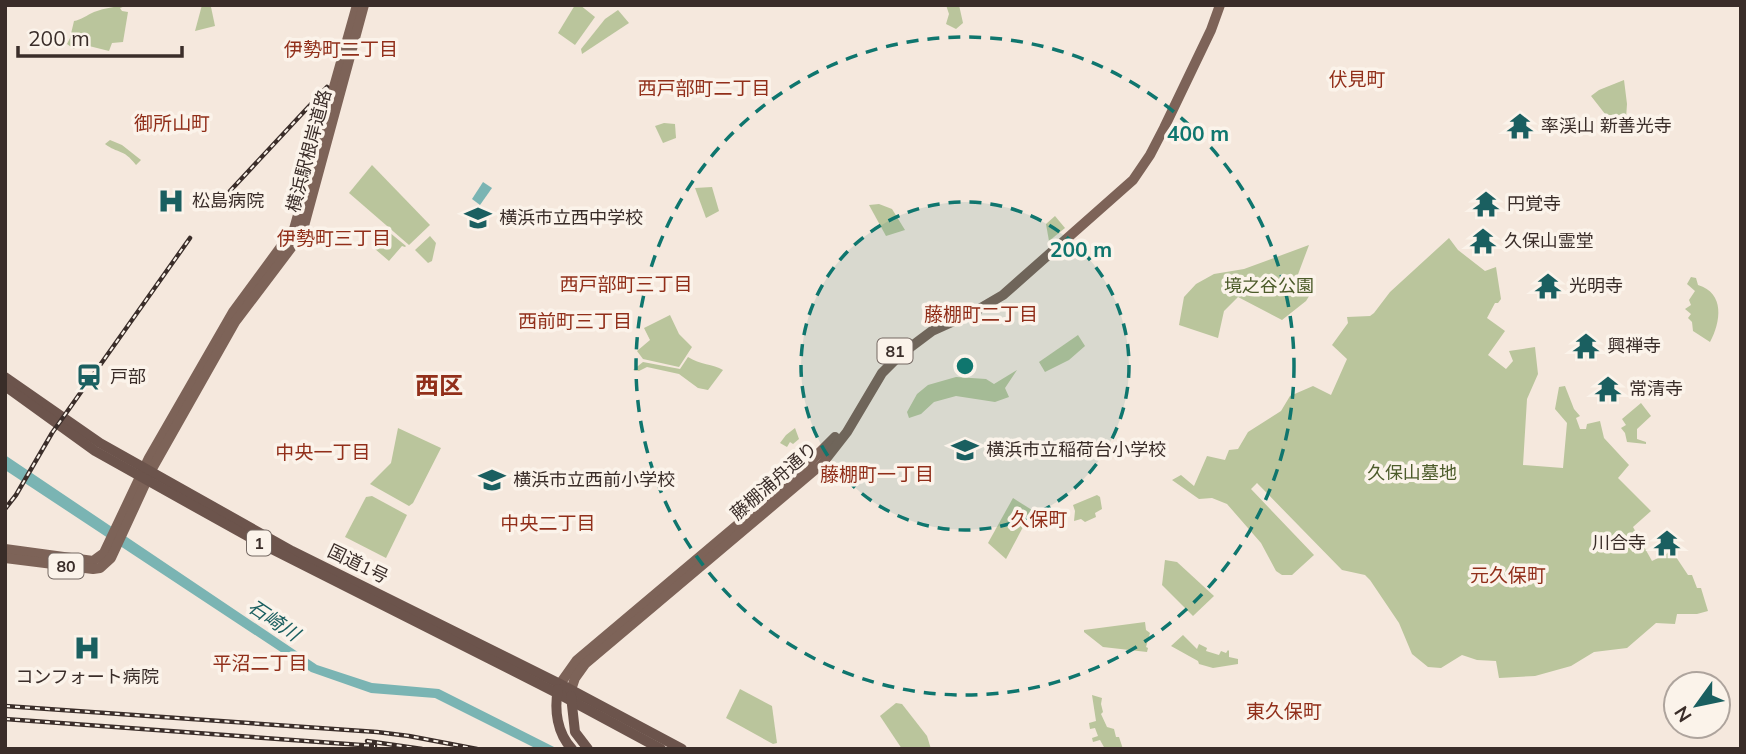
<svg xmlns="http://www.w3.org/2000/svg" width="1746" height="754" font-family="Mulish,'Noto Sans JP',sans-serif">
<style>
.green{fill:#bac59c}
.water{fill:#7ab4b3}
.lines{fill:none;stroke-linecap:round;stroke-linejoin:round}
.primary{stroke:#7d6358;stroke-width:10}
.trunk{stroke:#6c544c;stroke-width:10}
.rail-casing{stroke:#3a2d29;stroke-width:4.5}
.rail{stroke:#fbf3ea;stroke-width:2;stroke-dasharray:5;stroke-linecap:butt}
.ring{fill:none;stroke:#0f766e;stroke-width:3.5;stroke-dasharray:12 9}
.labels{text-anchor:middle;stroke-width:7;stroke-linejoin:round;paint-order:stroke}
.shield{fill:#fbf3ea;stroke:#746863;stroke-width:2}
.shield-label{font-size:16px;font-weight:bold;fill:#3a2d29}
.poi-label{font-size:18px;fill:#3a2d29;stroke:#fbf3ea;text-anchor:start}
.street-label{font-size:18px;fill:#3a2d29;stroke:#fbf3ea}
.park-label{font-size:18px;fill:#4c5b2a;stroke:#fbf3ea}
.neighbourhood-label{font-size:19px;fill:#912f1a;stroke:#fbf3ea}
.water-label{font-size:19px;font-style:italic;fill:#1a5f60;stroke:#fbf3ea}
.district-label{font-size:24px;font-weight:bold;fill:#912f1a;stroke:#fbf3ea}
.centre{fill:#0f766e;stroke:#fbf3ea;stroke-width:3.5}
.ring-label{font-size:21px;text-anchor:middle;font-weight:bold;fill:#0f766e;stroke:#fbf3ea;stroke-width:7;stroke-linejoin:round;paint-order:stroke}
</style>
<rect width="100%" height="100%" fill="#f5e8dd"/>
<g class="green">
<path d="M128 5 120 8 122 11 128 12 123 42 112 43 109 51 89 46 87 42V48L80 42 74 49 67 44 70 38 74 21C81 20 87 15 94 12 105 8 117 6 128 5Z"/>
<polygon points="202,5 211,7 215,26 195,31"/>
<polygon points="575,5 580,5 595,17 575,45 558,33"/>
<polygon points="946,5 959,5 963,23 956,29 946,24 949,14"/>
<polygon points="618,10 629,23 582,54 581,49 605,19"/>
<polygon points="1624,80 1627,104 1625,133 1603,133 1598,130 1601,124 1609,119 1591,96 1599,90"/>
<polygon points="664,123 675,124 676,138 663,143 655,126"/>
<path d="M110 140 122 145 141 160 136 165C123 148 118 154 105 144Z"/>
<polygon points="372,165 430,225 409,245 349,193"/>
<polygon points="712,187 719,211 706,218 695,188"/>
<polygon points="879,204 892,209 905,230 886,236 869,205"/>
<polygon points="1055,216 1065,228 1049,241 1046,224"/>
<polygon points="389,232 406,246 405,247 402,246 389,261 375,249"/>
<polygon points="430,236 436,243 432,261 428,263 415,250"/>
<polygon points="1449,238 1458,250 1485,271 1496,267 1501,299 1498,303 1495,303 1487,318 1505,331 1488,355 1506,369 1513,361 1509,351 1535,347 1538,374 1527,399 1523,465 1563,468 1567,423 1555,409 1559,387 1565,386 1574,409 1580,416 1576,418 1580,429 1586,429 1587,424 1600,421 1604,438 1629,465 1618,478 1651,511 1633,527 1652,561 1672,551 1688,575 1692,575 1697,588 1701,588 1708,611 1697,614 1677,614 1675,624 1656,623 1627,648 1594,652 1571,666 1535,676 1499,678 1496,661 1477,660 1462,655 1441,668 1428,667 1412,654 1399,623 1370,580 1365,575 1342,570 1257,483 1251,489 1314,555 1292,575 1282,575 1276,571 1261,543 1227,504 1212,498 1199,499 1172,480 1181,475 1194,486 1207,456 1225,460 1229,450 1238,449 1248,432 1281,411 1290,396 1313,386 1331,395 1347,359 1332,345 1348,323 1347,317 1370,316 1374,313 1390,292"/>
<polygon points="1309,245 1294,285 1310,287 1311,293 1306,301 1282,320 1238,297 1224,311 1218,338 1179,325 1184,297 1196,284 1214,274 1244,269"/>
<path d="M1691 277 1696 278 1698 285C1725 293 1721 322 1710 342L1693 331 1692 322 1688 318 1691 314 1685 309 1691 305 1689 300 1695 291 1687 284Z"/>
<polygon points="670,315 679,334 692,347 679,367 643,359 637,351 650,340 644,328"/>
<polygon points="1078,335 1085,346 1069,360 1045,372 1039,362"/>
<path d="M688 357C700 365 713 364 723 370L708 390 698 388 679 374 647 367 639 371 633 370 643 362 680 369Z"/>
<polygon points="1017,370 1005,388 1009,397 995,402 956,396 934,402 921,414 909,418 907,412 917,394 928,385 956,377 986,379 994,384"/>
<polygon points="1641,403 1651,416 1637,429 1637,439 1646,442 1646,444 1627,442 1625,433 1621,428 1626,425 1622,419"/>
<polygon points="398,428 441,448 413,503 409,506 370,484 391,463"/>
<polygon points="795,428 799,439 793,444 790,442 787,447 780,443 786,435"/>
<polygon points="1097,495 1100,497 1102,509 1095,513 1096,517 1085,522 1081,519 1074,521 1075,511 1073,505"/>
<polygon points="372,496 407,515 386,558 345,537 366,497"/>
<polygon points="1013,498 1032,510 1006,559 988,543"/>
<polygon points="1165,560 1177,562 1214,596 1193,616 1162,585"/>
<polygon points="1145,622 1146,630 1150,633 1146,647 1148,648 1147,652 1103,647 1084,632 1084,630"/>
<polygon points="1183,635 1197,649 1199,644 1207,648 1206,651 1219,655 1221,651 1226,653 1228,650 1229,651 1229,657 1238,659 1238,664 1213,668 1199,664 1198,661 1171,646"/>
<polygon points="740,689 772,706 777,743 773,744 726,718"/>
<polygon points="1092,695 1102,698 1101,704 1103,712 1101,714 1107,727 1114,729 1116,737 1119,737 1123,749 1105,749 1100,740 1093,742 1092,738 1098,736 1095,728 1090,729 1089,723 1096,721"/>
<polygon points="896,703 902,704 927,736 931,749 902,749 880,716"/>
</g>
<g class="water">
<polygon points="483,182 492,188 480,205 472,199"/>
<polygon points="5,455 317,665 372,683 439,689 558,749 537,749 435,698 371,693 311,672 5,470"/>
</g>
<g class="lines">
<g class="primary">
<polyline points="5,549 93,561 104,553 149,458 233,312 294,229 357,5"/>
<polyline points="5,558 93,569 100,568 111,558 153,467 235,322 294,244 304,226 364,5"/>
<polyline points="560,684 577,660 799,473 835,437"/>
<polyline points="571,690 575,678 585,664 822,464 847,432 882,373 900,355 932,331 974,312 1003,295 1133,180 1150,155 1164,128 1211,30 1220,5"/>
</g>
<g class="trunk">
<polyline points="5,377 100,443 292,551 560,684 682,749"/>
<polyline points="5,386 95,451 258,542 557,693 661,749"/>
<path d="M558 689C554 710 557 733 572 749"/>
<polyline points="571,696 575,732 588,749"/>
</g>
<g class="rail-casing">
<g id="rail">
<polyline points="230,191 327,87"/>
<polyline points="5,509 16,495 52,433 190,238"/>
<polyline points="5,706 377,732 409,736 477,749"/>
<polyline points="5,719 375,746"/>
<polyline points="367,741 422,749"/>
</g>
</g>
<use href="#rail" class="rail"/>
</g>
<circle cx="965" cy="366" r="164" fill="#0f766e" fill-opacity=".12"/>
<g class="ring">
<circle cx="965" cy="366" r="164"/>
<circle cx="965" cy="366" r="329"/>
</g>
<defs>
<g id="temple-bare" transform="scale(2.1)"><path d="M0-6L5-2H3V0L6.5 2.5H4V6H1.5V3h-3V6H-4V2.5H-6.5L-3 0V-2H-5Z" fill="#1a5f60" stroke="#fbf3ea" stroke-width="2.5" paint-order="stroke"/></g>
<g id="hospital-bare" transform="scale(2.1)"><path d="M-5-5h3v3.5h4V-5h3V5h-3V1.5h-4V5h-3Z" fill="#1a5f60" stroke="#fbf3ea" stroke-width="2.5" paint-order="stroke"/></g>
<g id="school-bare" transform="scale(2.1)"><path d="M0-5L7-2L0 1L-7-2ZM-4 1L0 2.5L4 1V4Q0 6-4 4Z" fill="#1a5f60" stroke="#fbf3ea" stroke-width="2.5" paint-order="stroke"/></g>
<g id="station-bare" transform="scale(2.1)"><path d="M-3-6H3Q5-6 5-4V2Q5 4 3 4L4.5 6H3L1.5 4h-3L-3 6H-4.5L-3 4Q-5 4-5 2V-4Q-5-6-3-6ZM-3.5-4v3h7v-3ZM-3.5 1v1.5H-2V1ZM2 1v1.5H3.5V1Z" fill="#1a5f60" stroke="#fbf3ea" stroke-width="2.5" paint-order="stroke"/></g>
</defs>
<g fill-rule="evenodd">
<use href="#temple-bare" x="1520" y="126"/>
<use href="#hospital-bare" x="171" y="201"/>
<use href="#temple-bare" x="1486" y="204"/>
<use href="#school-bare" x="478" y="218"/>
<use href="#temple-bare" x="1483" y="241"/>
<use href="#temple-bare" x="1548" y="286"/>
<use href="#temple-bare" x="1586" y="346"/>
<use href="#station-bare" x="89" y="377"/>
<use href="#temple-bare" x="1608" y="389"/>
<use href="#school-bare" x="965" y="450"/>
<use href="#school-bare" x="492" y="480"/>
<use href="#temple-bare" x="1667" y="543"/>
<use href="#hospital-bare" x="87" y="648"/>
</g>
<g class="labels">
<g class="shield">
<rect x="877.5" y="338.5" width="35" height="25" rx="5"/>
<rect x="247" y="530.5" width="24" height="25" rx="5"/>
<rect x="48.5" y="553.5" width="35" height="25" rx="5"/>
</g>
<g class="shield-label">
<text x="895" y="357">81</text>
<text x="259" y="549">1</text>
<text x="66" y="572">80</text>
</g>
<g class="poi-label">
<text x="1541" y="132">率渓山 新善光寺</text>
<text x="192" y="207">松島病院</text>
<text x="1507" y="210">円覚寺</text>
<text x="499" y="224">横浜市立西中学校</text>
<text x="1504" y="247">久保山霊堂</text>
<text x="1569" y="292">光明寺</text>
<text x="1607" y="352">興禅寺</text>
<text x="110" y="383">戸部</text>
<text x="1629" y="395">常清寺</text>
<text x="986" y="456">横浜市立稲荷台小学校</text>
<text x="513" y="486">横浜市立西前小学校</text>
<text x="1646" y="549" text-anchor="end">川合寺</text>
<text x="87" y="683" text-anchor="middle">コンフォート病院</text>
</g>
<g class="street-label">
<text transform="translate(309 151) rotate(-75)" y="6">横浜駅根岸道路</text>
<text transform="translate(774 481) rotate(-41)" y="6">藤棚浦舟通り</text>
<text transform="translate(358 564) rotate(26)" y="6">国道1号</text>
</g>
<g class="park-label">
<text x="1269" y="292">境之谷公園</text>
<text x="1412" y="479">久保山墓地</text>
</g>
<g class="neighbourhood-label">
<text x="341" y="56">伊勢町二丁目</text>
<text x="1357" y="86">伏見町</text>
<text x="704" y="95">西戸部町二丁目</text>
<text x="172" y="130">御所山町</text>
<text x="334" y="245">伊勢町三丁目</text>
<text x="626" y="291">西戸部町三丁目</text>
<text x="981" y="321">藤棚町二丁目</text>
<text x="575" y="328">西前町三丁目</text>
<text x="323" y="459">中央一丁目</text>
<text x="877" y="481">藤棚町一丁目</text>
<text x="1039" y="526">久保町</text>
<text x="548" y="530">中央二丁目</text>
<text x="1508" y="582">元久保町</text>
<text x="260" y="670">平沼二丁目</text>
<text x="1284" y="718">東久保町</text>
</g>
<g class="water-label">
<text transform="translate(274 620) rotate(34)" y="7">石崎川</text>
</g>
<g class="district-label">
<text x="439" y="394">西区</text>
</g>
</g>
<circle cx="965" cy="366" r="10" class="centre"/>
<g class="ring-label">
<text x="1198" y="141">400 m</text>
<text x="1081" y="257">200 m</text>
</g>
<rect width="1746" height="754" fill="none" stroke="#3a2d29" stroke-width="14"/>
<g transform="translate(1697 705) rotate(237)"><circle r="33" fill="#fbf3ea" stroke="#aea49d" stroke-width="2"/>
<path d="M0-5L12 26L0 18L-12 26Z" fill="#1a5f60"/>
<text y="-10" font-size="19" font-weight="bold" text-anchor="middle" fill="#3a2d29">N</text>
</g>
<path d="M18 46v10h164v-10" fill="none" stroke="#3a2d29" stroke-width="3.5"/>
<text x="28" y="46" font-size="21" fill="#3a2d29" stroke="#fbf3ea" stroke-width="5" paint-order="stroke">200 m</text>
</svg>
